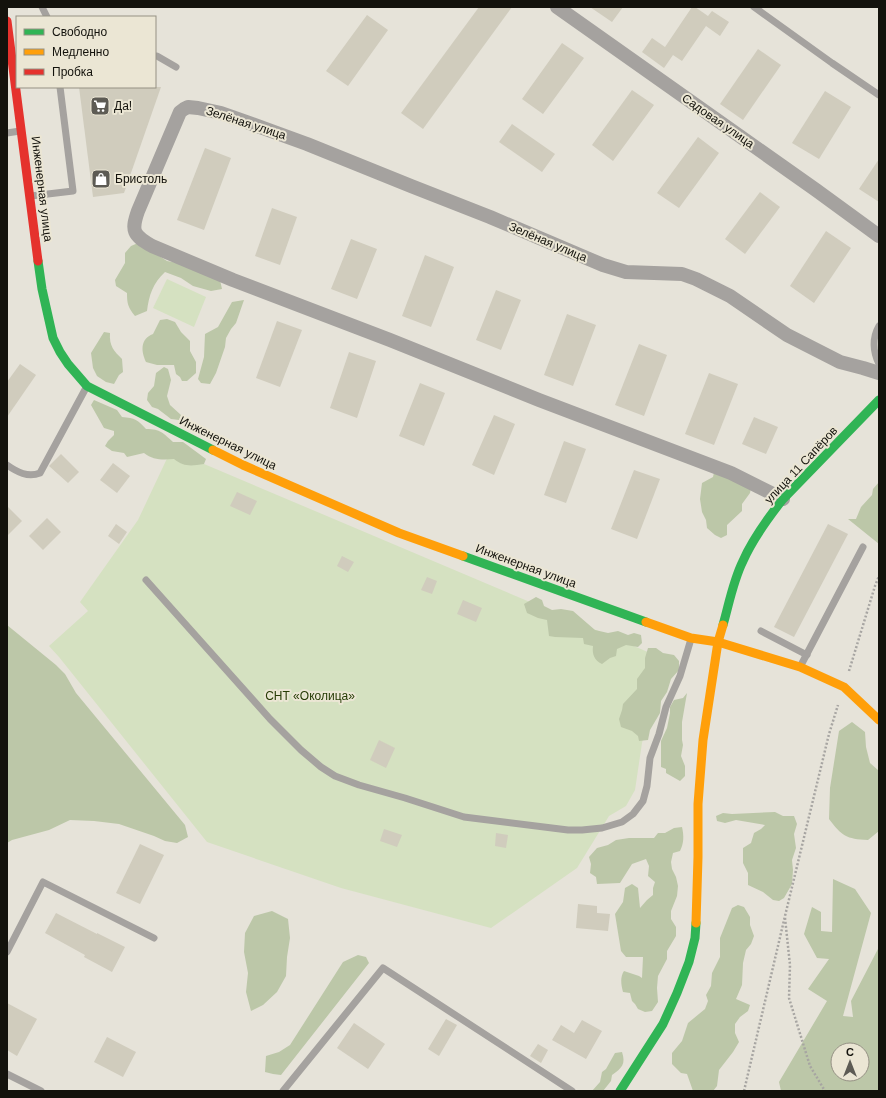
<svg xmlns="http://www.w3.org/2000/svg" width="886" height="1098" font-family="Arial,sans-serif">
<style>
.green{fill:#d5e1c1}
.forest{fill:#bcc7a8;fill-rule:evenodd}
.building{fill:#d0ccbd}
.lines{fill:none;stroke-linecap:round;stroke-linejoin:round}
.path{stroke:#a7a5a2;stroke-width:2.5;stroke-dasharray:2 2;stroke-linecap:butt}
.lane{stroke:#a5a29f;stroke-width:7}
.street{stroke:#a5a29f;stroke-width:14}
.fast{stroke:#30b455;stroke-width:9}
.slow{stroke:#ff9f0a;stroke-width:9}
.jam{stroke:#e5322d;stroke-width:9}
.labels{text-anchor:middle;stroke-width:4;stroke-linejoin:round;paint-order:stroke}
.poi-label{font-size:12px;fill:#13120c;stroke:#ebe6d4;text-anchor:start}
.street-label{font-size:12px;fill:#13120c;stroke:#ebe6d4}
.park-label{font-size:12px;fill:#273c06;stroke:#ebe6d4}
</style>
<rect width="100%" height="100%" fill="#e6e3d9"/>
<g class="green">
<polygon points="167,279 206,297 194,327 153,308"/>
<polygon points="171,450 662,658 642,743 635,790 626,806 609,816 577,868 491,928 341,888 207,842 59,657 49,646 88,611 80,602 138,520"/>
</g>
<g class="forest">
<path d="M138 243 150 250 167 261 178 263 220 280 222 289 211 291 193 286 181 278 165 272C153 283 149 295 147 311L135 316C128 307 127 304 127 293L116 286 115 280 125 263V253L131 246Z"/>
<polygon points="244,300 236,323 231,329 226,338 225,347 216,373 210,384 201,383 198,379 204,357 205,334 218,327 232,302"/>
<path d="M167 319 175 322 181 332 190 341V351L196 362V373L187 381H182L180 377 176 374 174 365H157L146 362C141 351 140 339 153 334L160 320Z"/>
<path d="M104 332 110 333C109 346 114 351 122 359L123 372 119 375 114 384 106 382 97 376 93 368 91 353Z"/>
<polygon points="164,367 168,369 171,380 167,396 170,405 181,415 179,420 171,419 158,409 152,407 147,400 148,393 154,386 156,373"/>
<path d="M94 400 117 410 122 417C135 418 138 420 146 429 161 429 163 433 173 442H183L206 459 204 464C191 466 184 467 174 459 162 460 153 460 144 453L127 457 124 453 112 451 105 446 108 441 114 435V431L104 428 91 405Z"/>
<polygon points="715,468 752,483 750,493 742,504 742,511 727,525 727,535 721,538 715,535 707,528 706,520 702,512 700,499 702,483 713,477"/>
<polygon points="879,482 879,544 848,519 856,519 861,507 872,495 873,489"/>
<path d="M536 597 542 600 544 606 552 610 561 609 573 611 595 630 608 633 618 631 628 635 634 633 641 635 642 643 638 647 626 645 617 649 616 656 610 658 602 664C594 660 592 654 593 646L584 644 583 638 555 637 549 636 547 620 538 618 527 613 524 604Z"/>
<polygon points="7,625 56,665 65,674 76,693 185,825 188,837 177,843 165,841 154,836 119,824 94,821 70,820 49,830 12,840 7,843"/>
<polygon points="648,648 656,648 663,653 674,655 679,661 679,670 671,679 667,692 661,701 660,713 650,730 648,740 639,741 638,736 632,731 621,727 619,719 622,710 623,704 637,689 637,679 645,668 645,658"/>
<polygon points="687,693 682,722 682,740 683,745 681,756 685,766 685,776 680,781 666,773 666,769 661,767 661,741 667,728 670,713 670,707 674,700 683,698"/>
<path d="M852 722 865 732 866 747 870 763 879 771V831L868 840C846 839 842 836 829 819L830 788 839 731Z"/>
<polygon points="775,812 783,816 794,816 797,824 794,834 796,848 792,860 793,870 792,884 784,898 779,901 773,900 763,892 748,885 748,873 743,863 743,848 751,843 754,833 761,829 765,825 736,820 725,823 717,821 716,816 723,813 732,814"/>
<path d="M682 827C684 836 684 843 680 851L673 853 671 862 672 869 676 877 678 886 677 896 671 911V919L676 927V936L667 951V959L658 976 657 988 658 1002 652 1011 645 1012 638 1009 635 1004 632 1001 630 993 623 992C621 984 620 977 624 971L639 976 642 978 643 957H626L621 951 615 914 623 902 625 888 632 884 638 888 640 908 647 900 653 895V888L655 882 648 876 649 866 646 859 632 864 620 883 597 884 596 877 590 873 591 864 589 857 597 848 608 845 616 840 629 838H654L658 833H665L674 828Z"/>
<path d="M833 879 855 889 871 913 843 1016 853 1017 851 1001 879 947V1091H781L779 1082 827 1001 808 989 829 959 817 958 804 934 812 907 821 912V931L832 932ZM838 1050H862V1074H838Z"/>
<polygon points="738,905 744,907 750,917 750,925 754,936 751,944 746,950 743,963 742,985 736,999 750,1005 748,1011 740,1017 735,1024 735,1033 739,1042 733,1052 719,1070 717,1086 713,1091 693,1091 687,1074 681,1073 672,1064 672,1053 682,1041 688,1023 705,1009 708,1001 706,995 711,986 712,973 720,957 720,938 732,908"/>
<polygon points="272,911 288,919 290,938 287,957 286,976 277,992 263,1005 251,1011 246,992 248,973 244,952 245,933 254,916"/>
<polygon points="358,955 366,957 369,963 281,1075 273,1074 265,1072 266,1056 279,1052 290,1045 343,962"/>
<path d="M622 1052C626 1064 622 1068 612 1075L611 1081 603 1091H592L600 1082 602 1072 606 1069 615 1053Z"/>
</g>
<g class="building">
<polygon points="479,7 512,7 423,129 401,113"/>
<polygon points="590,7 623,7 612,22"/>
<polygon points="692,7 695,7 708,16 712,11 729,22 720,36 706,26 682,61 673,55 664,68 642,52 652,38 665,47"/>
<polygon points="367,15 388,30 348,86 326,71"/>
<polygon points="562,43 584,58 543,114 522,99"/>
<polygon points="758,49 781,65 743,120 720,104"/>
<polygon points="79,87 161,87 124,193 93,197"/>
<polygon points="632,90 654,105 613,161 592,145"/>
<polygon points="825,91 851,107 819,159 792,143"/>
<polygon points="512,124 555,154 542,172 499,142"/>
<polygon points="698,137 719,153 679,208 657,193"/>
<polygon points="205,148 231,158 204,230 177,220"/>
<polygon points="879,159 879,202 859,189"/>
<polygon points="760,192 780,207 745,254 725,239"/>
<polygon points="272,208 297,217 280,265 255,256"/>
<polygon points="826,231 851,248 814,303 790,286"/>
<polygon points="351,239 377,249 357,299 331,289"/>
<polygon points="425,255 454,267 431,327 402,316"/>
<polygon points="496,290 521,300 501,350 476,340"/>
<polygon points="567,314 596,325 573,386 544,375"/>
<polygon points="277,321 302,330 280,387 256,378"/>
<polygon points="639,344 667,355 644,416 615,405"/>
<polygon points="349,352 376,361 357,418 330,408"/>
<polygon points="20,364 36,375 7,417 7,382"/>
<polygon points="709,373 738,384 714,445 685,434"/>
<polygon points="420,383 445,393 424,446 399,436"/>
<polygon points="494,415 515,424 494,475 472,465"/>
<polygon points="754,417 778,427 766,454 742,444"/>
<polygon points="564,441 586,449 566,503 544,495"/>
<polygon points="61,454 79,472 68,483 49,466"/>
<polygon points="113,463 130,476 117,493 100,480"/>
<polygon points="634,470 660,479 637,539 611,529"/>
<polygon points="237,492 257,501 250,515 230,506"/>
<polygon points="7,506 22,521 7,536"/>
<polygon points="47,518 61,532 43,550 29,536"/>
<polygon points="116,524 127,532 119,544 108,536"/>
<polygon points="828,524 848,534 794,637 774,627"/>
<polygon points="342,556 354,562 348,572 337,566"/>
<polygon points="427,577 437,581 432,594 421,590"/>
<polygon points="463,600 482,608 476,622 457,614"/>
<polygon points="379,740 395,748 386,768 370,760"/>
<polygon points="384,829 402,835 397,847 380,841"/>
<polygon points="496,833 508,835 506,848 495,846"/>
<polygon points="140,844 164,855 140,904 116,893"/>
<polygon points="578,904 597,906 597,913 610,914 608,931 576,928"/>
<polygon points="56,913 97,934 97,933 125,947 112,972 84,957 85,955 45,933"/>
<polygon points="7,1003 37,1019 17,1056 7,1050"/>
<polygon points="446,1019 457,1025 439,1056 428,1049"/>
<polygon points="582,1020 602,1031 586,1059 552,1040 561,1025 574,1033"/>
<polygon points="354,1023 385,1044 368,1069 337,1048"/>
<polygon points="107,1037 136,1052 123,1077 94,1062"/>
<polygon points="538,1044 548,1050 541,1063 530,1056"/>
</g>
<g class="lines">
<g class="path">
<polyline points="849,671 875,586 879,576"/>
<polyline points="785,918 790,965 789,998 810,1066 825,1091"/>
<polyline points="744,1091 785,916 829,734 838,705"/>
</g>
<g class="lane">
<polyline points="42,7 47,17"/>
<polyline points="754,7 832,63 879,95"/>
<polyline points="155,56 157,56 176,67"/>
<polyline points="7,133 20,131"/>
<polyline points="31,196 73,191 60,87"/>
<path d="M879 326C872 338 873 352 879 364"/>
<path d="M7 465C17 472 28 478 40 473L87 386"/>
<polyline points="146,580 270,719 301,750 321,767 335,776 359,785 405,798 464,817 568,830 582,830 602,828 622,822 633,814 643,801 647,786 650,758 659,734 666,707 680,676 691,639"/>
<polyline points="761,631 807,655"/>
<polyline points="800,667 863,547"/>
<polyline points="7,952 43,882 154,938"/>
<polyline points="7,1074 41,1091"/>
<polyline points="283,1091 383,968 572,1091"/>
</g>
<g class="street">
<polyline points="557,7 816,190 879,236"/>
<path d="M783 499 731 473 539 400 390 340 233 280 152 246C133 235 131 231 138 211L180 112 184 109 188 107 198 108 221 113 241 120 307 144 411 186 490 217 603 265 626 272 682 274 696 279 730 296 787 335 840 362 863 368 879 373"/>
</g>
<g class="fast">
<polyline points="38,261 42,289 53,338 60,352 68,364 87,386 213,450"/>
<polyline points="463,556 646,622"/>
<path d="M723 625C729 604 733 581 743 561 753 538 768 518 783 499L879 400"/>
<polyline points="620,1091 663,1024 677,993 689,962 695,938 696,923"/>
</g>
<g class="slow">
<polyline points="213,450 243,465 399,533 463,556"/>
<polyline points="646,622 691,638 718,642 800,667 844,687 879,720"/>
<polyline points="696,923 698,857 698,804 703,740 718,642 723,625"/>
</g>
<polyline class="jam" points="7,21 38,261"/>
</g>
<defs>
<g id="supermarket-square" transform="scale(1)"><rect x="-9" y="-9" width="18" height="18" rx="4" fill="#5d5b54" stroke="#ebe6d4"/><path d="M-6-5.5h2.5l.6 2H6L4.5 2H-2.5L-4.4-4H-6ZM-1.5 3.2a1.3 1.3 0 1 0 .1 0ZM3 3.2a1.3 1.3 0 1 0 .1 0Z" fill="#fff"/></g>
<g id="shop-square" transform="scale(1)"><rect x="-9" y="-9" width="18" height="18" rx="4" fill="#5d5b54" stroke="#ebe6d4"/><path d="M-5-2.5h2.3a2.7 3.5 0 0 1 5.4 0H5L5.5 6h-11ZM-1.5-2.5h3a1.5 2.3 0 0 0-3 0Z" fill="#fff"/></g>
</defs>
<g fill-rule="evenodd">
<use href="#supermarket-square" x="100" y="106"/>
<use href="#shop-square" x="101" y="179"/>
</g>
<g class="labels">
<g class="poi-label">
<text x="114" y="110">Да!</text>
<text x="115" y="183">Бристоль</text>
</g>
<g class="street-label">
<text transform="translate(718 121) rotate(35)" y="4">Садовая улица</text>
<text transform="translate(246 123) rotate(18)" y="4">Зелёная улица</text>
<text transform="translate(42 189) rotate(83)" y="4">Инженерная улица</text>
<text transform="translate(548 242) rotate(23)" y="4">Зелёная улица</text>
<text transform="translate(228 443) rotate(26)" y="4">Инженерная улица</text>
<text transform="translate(801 465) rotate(-47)" y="4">улица 11 Сапёров</text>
<text transform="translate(526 566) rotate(20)" y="4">Инженерная улица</text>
</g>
<g class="park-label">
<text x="310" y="700">СНТ «Околица»</text>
</g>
</g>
<rect width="886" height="1098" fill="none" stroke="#13120c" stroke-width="16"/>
<rect x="16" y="16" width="140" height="72" fill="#ebe6d4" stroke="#959184"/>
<rect x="24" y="29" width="20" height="6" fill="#30b455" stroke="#959184"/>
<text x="52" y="36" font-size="12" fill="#13120c">Свободно</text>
<rect x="24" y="49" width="20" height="6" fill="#ff9f0a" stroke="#959184"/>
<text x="52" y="56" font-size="12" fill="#13120c">Медленно</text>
<rect x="24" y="69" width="20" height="6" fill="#e5322d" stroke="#959184"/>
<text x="52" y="76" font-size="12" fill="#13120c">Пробка</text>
<g transform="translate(850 1062)"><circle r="19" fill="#ebe6d4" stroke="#959184"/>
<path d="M0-3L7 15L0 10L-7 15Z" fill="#5d5b54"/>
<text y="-6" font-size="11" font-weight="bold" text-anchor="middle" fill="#13120c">С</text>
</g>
</svg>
